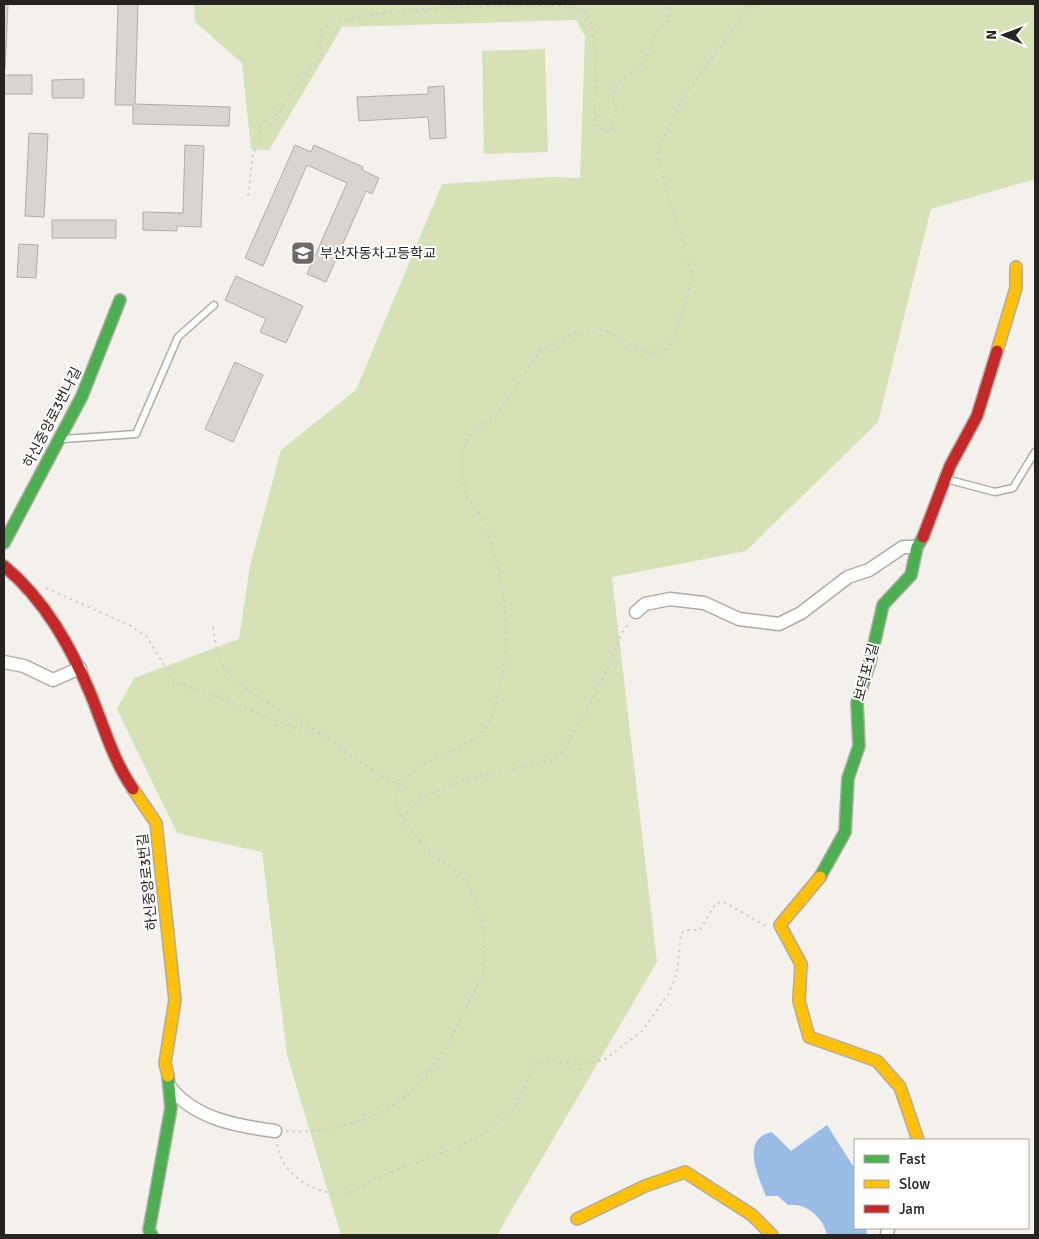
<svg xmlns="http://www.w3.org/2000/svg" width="1039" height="1239" font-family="Signika,'Noto Sans KR',sans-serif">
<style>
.green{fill:#d7e1b6}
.water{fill:#98bce4}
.building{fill:#d7d4d2;stroke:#b0aca9}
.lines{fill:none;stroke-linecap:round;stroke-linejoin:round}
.lane-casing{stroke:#afaba8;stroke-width:9}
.street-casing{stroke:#afaba8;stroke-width:15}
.fast-casing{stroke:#afaba8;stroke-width:14}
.slow-casing{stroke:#afaba8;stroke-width:14}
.jam-casing{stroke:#afaba8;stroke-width:14}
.path{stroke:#cfcecd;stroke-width:2;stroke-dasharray:2.5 4;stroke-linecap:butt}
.lane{stroke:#fdfdfc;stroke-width:6}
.street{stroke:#fdfdfc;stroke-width:12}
.fast{stroke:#4caf50;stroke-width:11}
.slow{stroke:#ffc107;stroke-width:11}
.jam{stroke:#c62828;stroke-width:11}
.labels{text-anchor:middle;stroke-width:4;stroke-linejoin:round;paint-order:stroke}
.poi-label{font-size:14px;fill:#252220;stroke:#fff;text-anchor:start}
.street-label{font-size:14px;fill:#252220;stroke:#fff}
</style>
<rect width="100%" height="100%" fill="#f4f0ec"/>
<g class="green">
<polygon points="194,4 1035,4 1035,179 931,209 878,422 746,551 612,577 657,962 497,1235 341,1235 287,1055 262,852 177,833 117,709 134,678 239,639 250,566 281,450 356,390 442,184 550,177 580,178 585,36 576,20 342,27 269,150 251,149 242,63 195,22"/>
<polygon points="545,49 548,152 484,154 482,51"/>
</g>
<path class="water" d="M827 1125 855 1169V1228H866L867 1235H827C823 1217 806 1203 788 1205L778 1196H766C758 1176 740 1139 772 1132L791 1151Z"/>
<g class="building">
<polygon points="4,4 8,4 5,70 4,70"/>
<polygon points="118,4 138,4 135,104 230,107 229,126 133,124 133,105 115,105"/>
<rect x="4" y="75" width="28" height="19"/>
<polygon points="84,79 84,98 52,98 52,80"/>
<polygon points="444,86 446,138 430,139 428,117 359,121 357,97 428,94 428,87"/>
<polygon points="29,133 48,134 44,217 25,216"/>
<polygon points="185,145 204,146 201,227 177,226 177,231 143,230 143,212 183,213"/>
<polygon points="295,145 311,152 314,145 363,167 362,170 379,178 372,194 366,191 326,282 307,274 347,183 307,165 263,266 245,258"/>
<rect x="52" y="220" width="64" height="18"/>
<polygon points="19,244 38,245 36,278 17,277"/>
<polygon points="236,276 303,306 286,343 260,332 266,319 225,300"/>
<polygon points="235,362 263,375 233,442 205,429"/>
</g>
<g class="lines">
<g class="lane-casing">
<g id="lane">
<polyline points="63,439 136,434 178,337 214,305"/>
<polyline points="946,479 995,492 1013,488 1035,452"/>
</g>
</g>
<g class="street-casing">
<g id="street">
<polyline points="636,612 645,604 670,599 704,603 739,619 779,624 801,613 848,577 869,570 903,547 917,547"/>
<polyline points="4,662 24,666 53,680 80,668"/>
<path d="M170 1087C195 1119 237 1126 275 1131"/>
<polyline points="887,1235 888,1228"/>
</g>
</g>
<g class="fast-casing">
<g id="fast">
<polyline points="4,543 82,396 120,300"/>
<polyline points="820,877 845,832 848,778 859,746 857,703 870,662 883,605 911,575 917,547 923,537"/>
<polyline points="152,1235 149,1230 171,1108 168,1076"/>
</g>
</g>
<g class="slow-casing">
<g id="slow">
<polyline points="997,351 1016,288 1016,267"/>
<polyline points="133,789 156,823 175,1000 165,1063 168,1076"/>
<polyline points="820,877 780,925 801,964 799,1001 809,1037 877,1061 900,1087 918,1140"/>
<polyline points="577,1219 645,1186 685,1172 752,1215 772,1235"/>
</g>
</g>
<g class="jam-casing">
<g id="jam">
<polyline points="923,537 950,466 977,416 997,351"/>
<path d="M4 566C45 600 71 647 91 695 104 727 113 760 133 789"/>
</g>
</g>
<g class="path">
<path d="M248 196 253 153 260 142V125L269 117 278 115 287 97 322 57 320 45 322 28C377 8 427 9 485 7 518 6 552 3 584 10 602 35 593 90 595 121L600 129 612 132V121L617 107 613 97 615 86 645 61 656 33 668 20 671 4"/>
<polyline points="46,588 131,626 147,637 175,683 211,694 294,728 322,735"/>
<path d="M213 627C215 642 216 654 224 667 245 695 280 708 308 726 335 743 361 762 387 781L399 783"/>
<polyline points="402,818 421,798 462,780 550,761 561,755 591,702 610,663 621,634 630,622"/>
<path d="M286 1131C323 1134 373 1122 402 1099 435 1072 455 1032 473 994 477 985 483 975 485 966 486 953 485 937 482 925 480 910 475 895 466 882 461 874 451 868 443 862 427 847 396 822 396 798 397 763 462 754 482 732 493 719 497 701 500 685 513 632 503 575 485 524 482 516 475 510 471 503 461 489 460 465 464 449 468 431 478 429 490 419 512 400 524 373 541 350L571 335 605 330 639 349 649 353 663 352 673 342 693 276 657 158 659 146 688 90 753 4"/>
<path d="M277 1144C282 1175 313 1194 344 1194 349 1194 368 1182 375 1179 415 1161 477 1146 509 1115 516 1107 529 1076 535 1064L553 1060 578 1065 604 1060 642 1031 669 993 677 973 681 933 687 930H700L716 903 724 902 766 926"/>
</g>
<use href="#lane" class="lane"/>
<use href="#street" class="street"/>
<use href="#fast" class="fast"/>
<use href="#slow" class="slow"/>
<use href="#jam" class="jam"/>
</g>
<defs>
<g id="school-square" transform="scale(1.25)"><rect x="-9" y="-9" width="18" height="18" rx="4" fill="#6d6a67" stroke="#fff"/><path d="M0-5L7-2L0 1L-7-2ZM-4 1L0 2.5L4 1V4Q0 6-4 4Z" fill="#fff"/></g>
</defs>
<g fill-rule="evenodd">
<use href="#school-square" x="303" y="253"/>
</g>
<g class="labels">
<g class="poi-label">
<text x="320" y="258">부산자동차고등학교</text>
</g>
<g class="street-label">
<text transform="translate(52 417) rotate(-63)" y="5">하신중앙로3번나길</text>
<text transform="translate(866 672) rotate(-75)" y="5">보덕포1길</text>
<text transform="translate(147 882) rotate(-96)" y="5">하신중앙로3번길</text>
</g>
</g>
<rect width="1039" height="1239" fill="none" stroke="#252220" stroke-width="10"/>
<rect x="854" y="1139" width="175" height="90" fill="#ffffff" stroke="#a8a7a6"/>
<rect x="864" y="1155" width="25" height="8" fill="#4caf50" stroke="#a8a7a6"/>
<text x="899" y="1164" font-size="15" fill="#252220">Fast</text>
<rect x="864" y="1180" width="25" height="8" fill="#ffc107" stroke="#a8a7a6"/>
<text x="899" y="1189" font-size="15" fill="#252220">Slow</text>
<rect x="864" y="1205" width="25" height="8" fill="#c62828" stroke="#a8a7a6"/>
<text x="899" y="1214" font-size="15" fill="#252220">Jam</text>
<g transform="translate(1004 35) rotate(271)" stroke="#ffffff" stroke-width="4" paint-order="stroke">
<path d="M0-4L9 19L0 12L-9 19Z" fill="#252220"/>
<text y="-8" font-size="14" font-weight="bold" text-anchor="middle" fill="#252220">N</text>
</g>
</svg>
